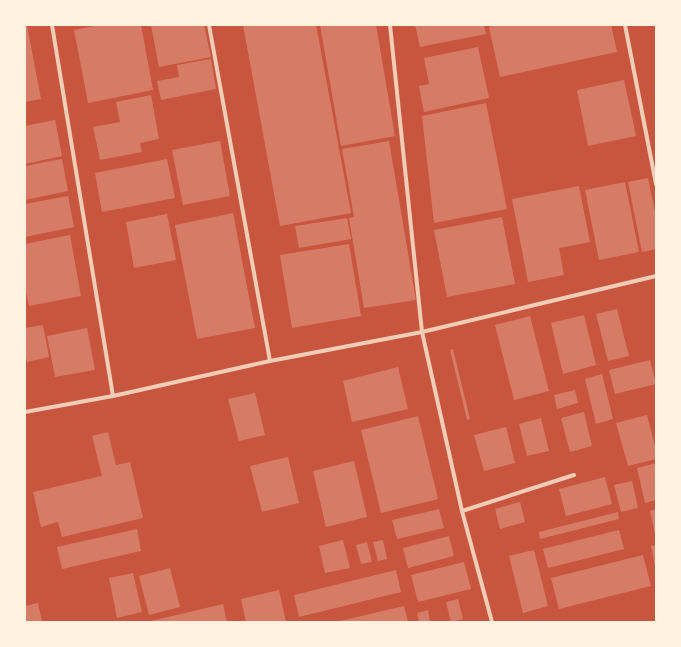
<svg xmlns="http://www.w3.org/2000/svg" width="681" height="647" font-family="Quicksand,sans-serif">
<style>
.building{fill:#d67c66}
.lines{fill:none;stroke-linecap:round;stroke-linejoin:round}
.minor{stroke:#f1ccb7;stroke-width:4}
</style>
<rect width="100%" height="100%" fill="#c8553d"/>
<g class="building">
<polygon points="25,25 27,25 41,99 25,102"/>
<polygon points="99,25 141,25 153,90 88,103 74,30"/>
<polygon points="151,25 204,25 211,57 159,67"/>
<polygon points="243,25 316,25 351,213 280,226"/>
<polygon points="320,25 376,25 395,136 341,146"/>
<polygon points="415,25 484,25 486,34 420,47"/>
<polygon points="498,25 611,25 617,52 500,77 489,27"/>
<polygon points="478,47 489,98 424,112 419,86 429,84 424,58"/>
<polygon points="211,59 216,89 161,100 157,81 179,77 177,65"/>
<polygon points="624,80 636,136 588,146 577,90"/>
<polygon points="151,95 159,139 140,143 142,152 100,160 93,127 120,122 116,102"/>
<polygon points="486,103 507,209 434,223 422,116"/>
<polygon points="55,120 62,156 25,164 25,126"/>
<polygon points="220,141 230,196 183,205 172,150"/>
<polygon points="389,141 416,300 364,308 349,218 354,217 342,149"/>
<polygon points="62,159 68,191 25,200 25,166"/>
<polygon points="167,159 175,198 102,212 95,173"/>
<polygon points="648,178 656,217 656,249 642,252 628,182"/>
<polygon points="625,182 639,252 599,260 585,190"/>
<polygon points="579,186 590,242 559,248 564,275 528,282 512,199"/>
<polygon points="68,196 74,227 25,237 25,204"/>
<polygon points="233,213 255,328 197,339 175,225"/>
<polygon points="167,214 176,260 134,268 126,222"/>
<polygon points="502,217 515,284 447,297 434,230"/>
<polygon points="347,218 351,239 299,248 295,226"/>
<polygon points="70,235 81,296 29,306 25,287 25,244"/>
<polygon points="349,244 361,316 292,328 280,255"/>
<polygon points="617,309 629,356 608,361 596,314"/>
<polygon points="584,315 596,365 563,374 551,323"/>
<polygon points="530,316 549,391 514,400 495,325"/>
<polygon points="43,325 49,357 27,362 25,353 25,328"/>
<polygon points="87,328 95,370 55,377 47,336"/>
<polygon points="453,349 470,419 467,420 450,350"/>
<polygon points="650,360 656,384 615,394 609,370"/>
<polygon points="398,367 408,409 352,422 343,381"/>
<polygon points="602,374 613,419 596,424 585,379"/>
<polygon points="575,390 578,403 557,409 554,395"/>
<polygon points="255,393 265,435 239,441 228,399"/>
<polygon points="584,412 592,446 570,452 561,418"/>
<polygon points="647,415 656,450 656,459 628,466 616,423"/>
<polygon points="418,416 438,499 381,513 361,430"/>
<polygon points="541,418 549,451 527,456 519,424"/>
<polygon points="506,427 515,463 484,471 474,435"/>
<polygon points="108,432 116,465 130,462 143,518 62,537 58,522 41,527 33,492 102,476 92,436"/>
<polygon points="288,457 299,503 262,512 250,466"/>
<polygon points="354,461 367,517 326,527 313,471"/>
<polygon points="656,463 656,500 645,503 637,468"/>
<polygon points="605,477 612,504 566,516 559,489"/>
<polygon points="632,481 638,508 621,512 614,485"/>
<polygon points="520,502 525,522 500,529 495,509"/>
<polygon points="439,509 444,528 397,539 392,520"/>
<polygon points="656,509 656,534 655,534 650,511"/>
<polygon points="618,512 619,519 540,539 539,532"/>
<polygon points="137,529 141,551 62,569 57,547"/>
<polygon points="619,530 624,549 548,568 543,549"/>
<polygon points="449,536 454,556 408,568 403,548"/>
<polygon points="343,540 350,568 325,573 319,546"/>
<polygon points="383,540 387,559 378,561 373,542"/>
<polygon points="367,542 372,562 361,564 356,545"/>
<polygon points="656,545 656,566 655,566 651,546"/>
<polygon points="534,550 548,606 523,613 509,556"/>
<polygon points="643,555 651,586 559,609 551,578"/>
<polygon points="464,562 471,589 418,602 411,575"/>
<polygon points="170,568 180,607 149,615 139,576"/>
<polygon points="396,570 401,592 299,617 294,595"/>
<polygon points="133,573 142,612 117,618 109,578"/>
<polygon points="279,590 286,622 246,622 241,599"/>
<polygon points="458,599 463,619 451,622 446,602"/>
<polygon points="38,603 42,622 25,622 25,606"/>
<polygon points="223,604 227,622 151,622 151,621"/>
<polygon points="404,606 408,622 340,622 340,621"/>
<polygon points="428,610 430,622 419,622 417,613"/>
</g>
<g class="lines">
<g class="minor">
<polyline points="52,25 113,396"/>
<polyline points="209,25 270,361"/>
<polyline points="390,25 422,332 462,511 492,622"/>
<polyline points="625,25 656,184"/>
<polyline points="25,412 113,396 270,361 422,332 656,276"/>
<polyline points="462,511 574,475"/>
</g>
</g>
<rect width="681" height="647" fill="none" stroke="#fff3e0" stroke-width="52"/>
</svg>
